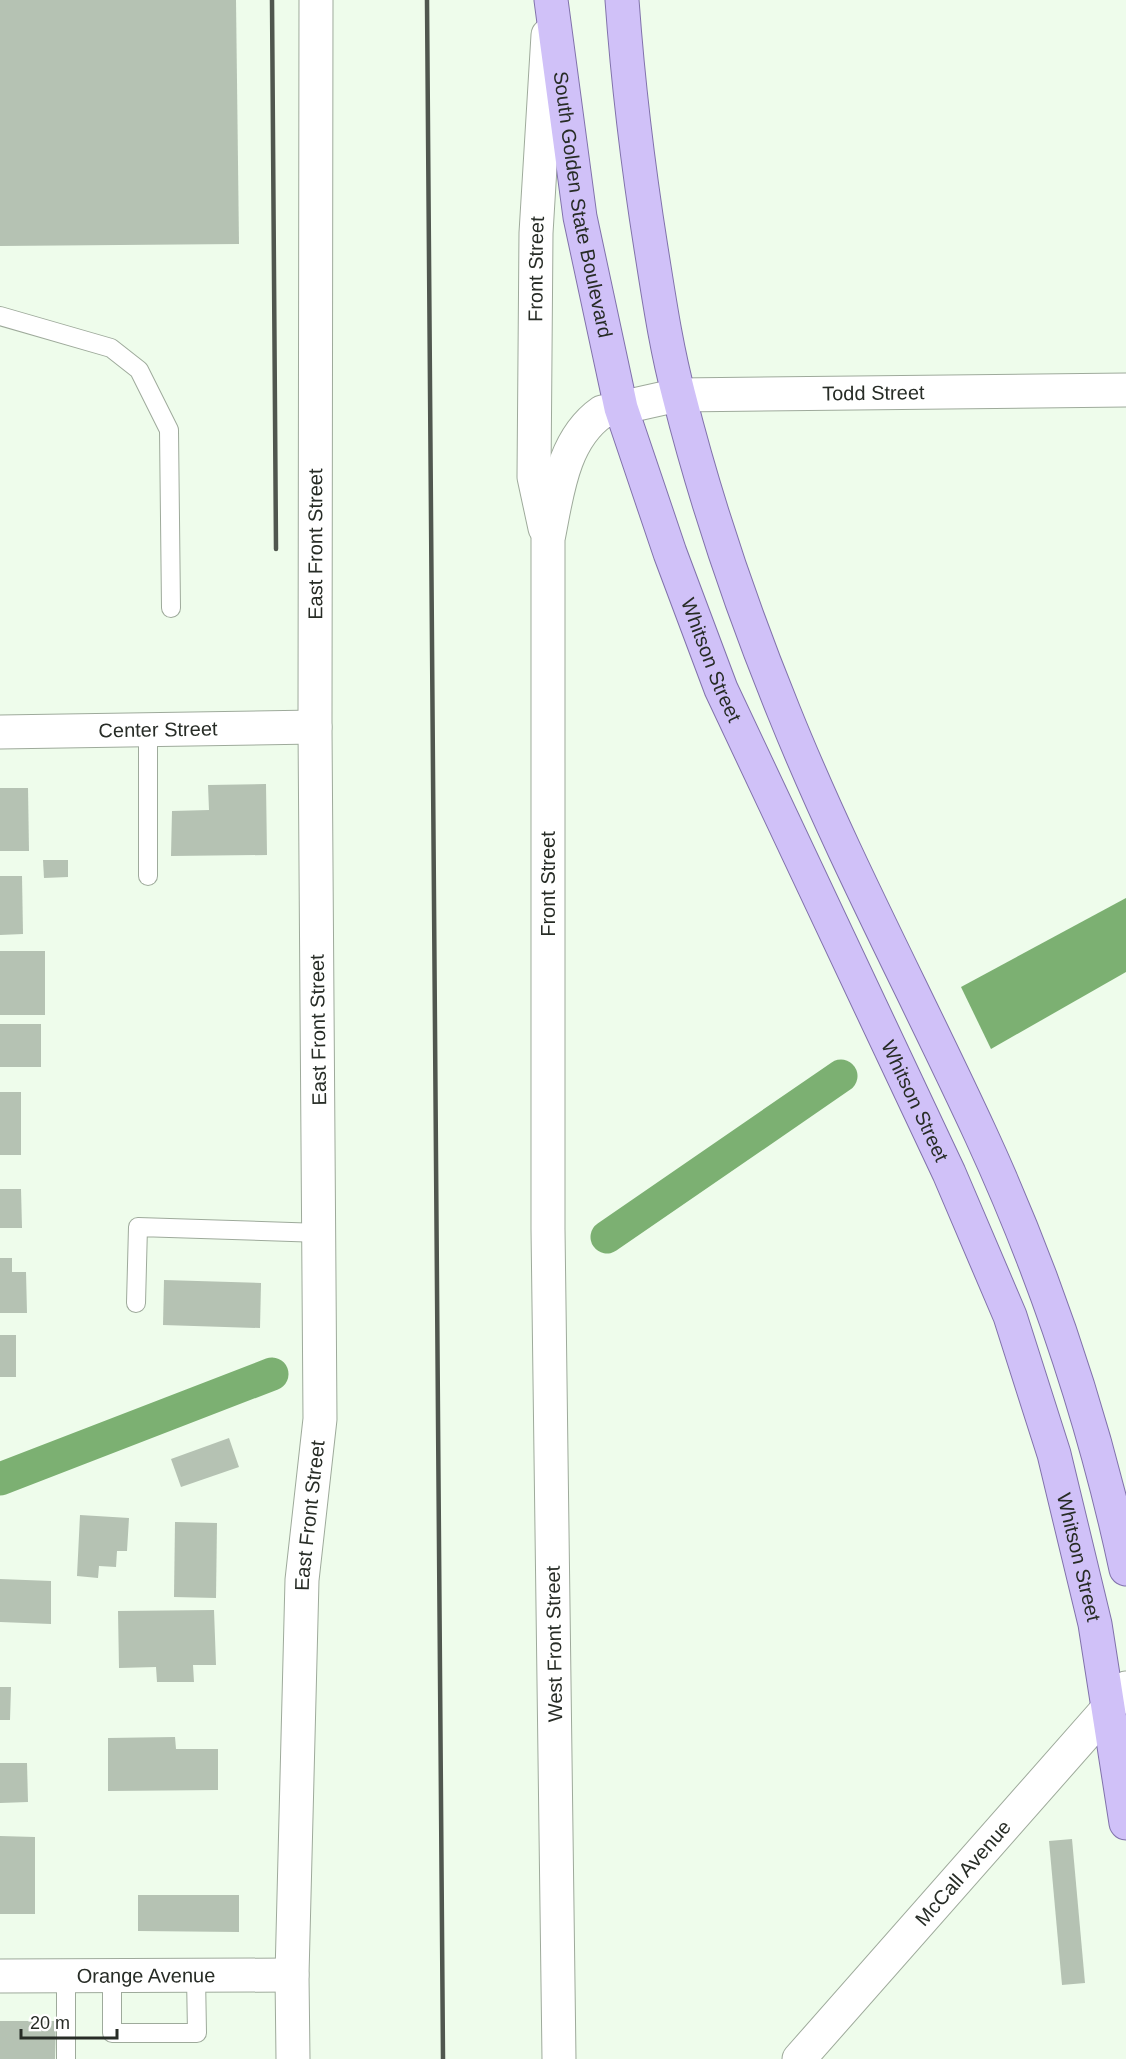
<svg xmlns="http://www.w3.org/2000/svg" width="1126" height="2059" font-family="Arial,sans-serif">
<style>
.water{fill:#7cb072}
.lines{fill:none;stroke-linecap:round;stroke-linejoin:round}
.canal{stroke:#7cb072;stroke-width:33}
.building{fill:#b5c2b3}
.service-casing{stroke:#9eaa9b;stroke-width:20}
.minor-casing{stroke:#9eaa9b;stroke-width:35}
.primary-casing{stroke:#8172ab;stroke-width:35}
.service{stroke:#fff;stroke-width:18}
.minor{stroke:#fff;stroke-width:33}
.primary{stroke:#d0c1f8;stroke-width:33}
.rail{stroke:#50574f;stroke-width:4.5}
.labels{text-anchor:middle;stroke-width:6;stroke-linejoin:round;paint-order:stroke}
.street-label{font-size:20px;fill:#272c26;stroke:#fff}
</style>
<rect width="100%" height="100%" fill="#eefceb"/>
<polygon class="water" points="1126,898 1126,972 991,1049 961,987"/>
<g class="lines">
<g class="canal">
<polyline points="607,1237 841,1076"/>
<polyline points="0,1479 272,1374"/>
</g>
</g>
<g class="building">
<polygon points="0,0 236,0 239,244 0,246"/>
<polygon points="266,784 267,855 171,856 172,811 209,810 208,785"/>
<polygon points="0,788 28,788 29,851 0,851"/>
<polygon points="43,860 68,860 68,877 44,878"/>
<polygon points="0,876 22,876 23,934 0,935"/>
<rect x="0" y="951" width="45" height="64"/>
<rect x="0" y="1024" width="41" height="43"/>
<rect x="0" y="1092" width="21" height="63"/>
<polygon points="0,1189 21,1189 22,1228 0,1228"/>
<polygon points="0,1258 12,1258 12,1272 26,1272 27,1313 0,1313"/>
<polygon points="164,1280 261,1283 260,1328 163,1325"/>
<rect x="0" y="1335" width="16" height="42"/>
<polygon points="229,1438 239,1467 181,1487 171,1459"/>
<polygon points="80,1515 129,1518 127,1551 117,1551 116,1567 99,1566 98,1578 77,1576"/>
<polygon points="175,1522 217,1523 216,1598 174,1597"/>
<polygon points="0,1579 51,1581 51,1624 0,1622"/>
<polygon points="214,1610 216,1665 193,1665 194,1682 157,1682 156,1667 119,1668 118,1611"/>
<polygon points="0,1687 11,1687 10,1720 0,1720"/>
<polygon points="175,1737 176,1749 218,1749 218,1790 108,1791 108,1738"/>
<polygon points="0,1763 27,1763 28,1802 0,1803"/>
<polygon points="0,1836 35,1837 35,1914 0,1914"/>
<polygon points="1072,1839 1085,1983 1062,1985 1049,1841"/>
<polygon points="138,1895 239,1895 239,1932 138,1931"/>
<polygon points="0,2021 56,2021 55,2059 0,2059"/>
</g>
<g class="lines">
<g class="service-casing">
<g id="service">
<polyline points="0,316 111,348 139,370 169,430 171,608"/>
<polyline points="148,730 148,876"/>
<polyline points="136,1303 138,1227 321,1233"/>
<polyline points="112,1976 112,2033 197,2033 196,1976"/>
<polyline points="66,2059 66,1977"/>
</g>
</g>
<g class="minor-casing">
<g id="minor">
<path id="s1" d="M545 528 534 477 536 233 548 35"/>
<path id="s2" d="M0 732 315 727"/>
<path id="s3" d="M0 1976 292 1975"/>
<path id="s4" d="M293 2059 292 1975 302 1580 320 1419 315 727 316 0"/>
<path id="s5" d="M559 2059 548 1229V539C557 495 562 440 602 412L678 395 1126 390"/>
<path id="s6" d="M799 2059 1126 1688"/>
</g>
</g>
<g class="primary-casing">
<g id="primary">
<path id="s7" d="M551 0 580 217 621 408 670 553 721 689 949 1173 1010 1316 1054 1454 1095 1624 1126 1823"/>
<path d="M622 0C628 83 638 166 651 248 659 298 666 347 679 396 706 503 742 609 784 712 842 856 916 994 981 1135 1045 1274 1094 1420 1126 1569"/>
</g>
</g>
<use href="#service" class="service"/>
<use href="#minor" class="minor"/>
<use href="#primary" class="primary"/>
<g class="rail">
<polyline points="272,0 276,549"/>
<polyline points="427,0 443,2059"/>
</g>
</g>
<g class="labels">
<g class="street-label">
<text dy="7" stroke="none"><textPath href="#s7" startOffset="207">South Golden State Boulevard</textPath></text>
<text dy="7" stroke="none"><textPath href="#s1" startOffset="260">Front Street</textPath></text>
<text dy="7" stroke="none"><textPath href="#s5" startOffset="1935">Todd Street</textPath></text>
<text dy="7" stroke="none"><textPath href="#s4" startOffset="1516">East Front Street</textPath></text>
<text dy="7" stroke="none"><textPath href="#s7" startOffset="682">Whitson Street</textPath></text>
<text dy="7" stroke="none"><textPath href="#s2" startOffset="158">Center Street</textPath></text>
<text transform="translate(548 884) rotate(-90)" y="7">Front Street</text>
<text transform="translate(318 1030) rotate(-91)" y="7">East Front Street</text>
<text dy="7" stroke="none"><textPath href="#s7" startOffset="1168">Whitson Street</textPath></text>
<text dy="7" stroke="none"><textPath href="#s4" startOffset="544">East Front Street</textPath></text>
<text dy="7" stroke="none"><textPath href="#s7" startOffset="1654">Whitson Street</textPath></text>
<text transform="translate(554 1644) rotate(-91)" y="7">West Front Street</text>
<text dy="7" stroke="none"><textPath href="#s6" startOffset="248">McCall Avenue</textPath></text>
<text dy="7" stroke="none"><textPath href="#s3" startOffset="146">Orange Avenue</textPath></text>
</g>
</g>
<path d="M21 2029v9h96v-9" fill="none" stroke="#272c26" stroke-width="3"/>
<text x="30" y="2029" font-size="18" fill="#272c26" stroke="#ffffff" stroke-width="4.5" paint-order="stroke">20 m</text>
</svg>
